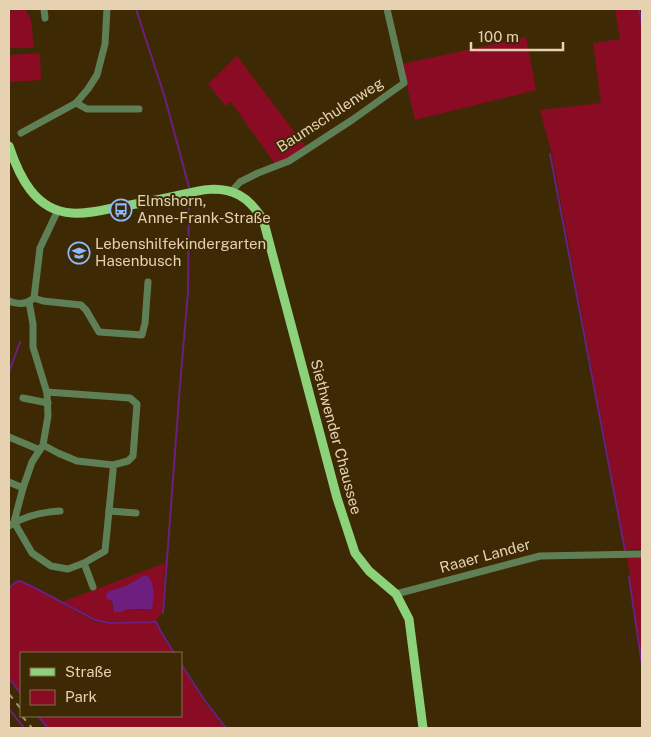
<svg xmlns="http://www.w3.org/2000/svg" width="651" height="737" font-family="'Public Sans',sans-serif">
<style>
.green{fill:#8a0c24;fill-rule:evenodd}
.water{fill:#6d1e7f}
.lines{fill:none;stroke-linecap:round;stroke-linejoin:round}
.stream{stroke:#6d1e7f;stroke-width:2}
.minor{stroke:#5f8056;stroke-width:7}
.major{stroke:#8cd27a;stroke-width:9}
.rail{stroke:#a79371;stroke-width:2;stroke-dasharray:6 6;stroke-linecap:butt}
.labels{text-anchor:middle;stroke-width:4;stroke-linejoin:round;paint-order:stroke}
.street-label{font-size:15px;fill:#e6d2b1;stroke:#3d2a05}
.poi-label{font-size:15px;fill:#e6d2b1;stroke:#3d2a05;text-anchor:start}
</style>
<rect width="100%" height="100%" fill="#3d2a05"/>
<g class="green">
<polygon points="25,9 31,19 34,48 9,48 9,11"/>
<polygon points="615,9 638,9 642,28 642,549 626,550 552,154 540,110 601,103 593,43 620,39"/>
<polygon points="526,37 536,90 415,120 402,64"/>
<polygon points="40,53 41,80 9,82 9,55"/>
<polygon points="237,56 306,147 290,157 275,164 231,102 226,106 208,84"/>
<polygon points="627,557 642,557 642,658"/>
<path d="M165 563 162 612 156 621 110 622 95 620 62 602ZM145 575 144 610 127 609 121 612 114 611 109 591 126 586Z"/>
<polygon points="20,582 33,588 95,622 110,623 156,623 160,633 173,653 21,653 21,694 9,677 9,590 16,583"/>
<polygon points="181,666 204,702 224,728 48,728 38,716 181,716"/>
</g>
<path class="water" d="M145 575 149 577C155 587 154 597 152 609H128L121 612H114L112 601 107 599 106 595 109 591 126 586Z"/>
<g class="lines">
<g class="stream">
<polyline points="136,9 165,98 189,187"/>
<polyline points="639,9 642,25"/>
<polyline points="550,154 625,550"/>
<polyline points="9,372 20,342"/>
<polyline points="629,577 642,665"/>
<polyline points="9,588 16,582 20,581 33,587 95,620 110,623 156,622 161,632 174,653"/>
<polyline points="163,613 180,385 188,292 189,196"/>
<polyline points="181,664 205,701 226,728"/>
<polyline points="9,678 21,694"/>
<polyline points="9,709 24,728"/>
<polyline points="38,716 48,728"/>
</g>
<g class="minor">
<polyline points="44,9 45,18"/>
<polyline points="76,103 87,109 139,109"/>
<polyline points="21,133 76,103 88,89 97,75 105,44 107,9"/>
<polyline points="231,192 240,182 258,173 289,161 352,120 404,83 387,9"/>
<polyline points="34,298 43,301 81,305 86,310 99,332 142,335 145,323 148,282"/>
<path d="M9 301C18 305 26 305 34 298L40 248 58 210"/>
<polyline points="29,302 33,324 33,347 47,393 48,416 43,445 32,462 23,488 14,522 32,553 51,566 68,569 84,563 105,551 113,471 113,465 77,461 58,453 43,445"/>
<polyline points="47,392 130,398 137,404 133,456 128,461 113,465"/>
<polyline points="23,398 48,403"/>
<polyline points="9,437 40,450"/>
<polyline points="9,482 23,488"/>
<polyline points="109,511 136,513"/>
<path d="M9 526C24 516 43 512 60 511"/>
<polyline points="84,563 93,587"/>
<polyline points="396,594 540,556 642,554"/>
</g>
<path class="major" d="M9 146C19 176 35 211 72 213 86 214 100 211 113 208 136 204 158 200 180 195 200 190 220 185 239 195 250 201 256 210 263 219L337 498 355 553 369 571 396 594 409 619 423 728"/>
<g class="rail">
<polyline points="9,694 21,709"/>
<polyline points="22,716 32,728"/>
</g>
</g>
<defs>
<g id="bus-ring" transform="scale(1.125)"><circle r="9.5" fill="#3d2a05" stroke="#8eb9fd" stroke-width="1.5"/><path d="M-5-6H5V4H4V6H2V4H-2V6H-4V4H-5ZM-3.5-4V0h7V-4ZM-3.5 1.2v1.5H-2V1.2ZM2 1.2v1.5H3.5V1.2Z" fill="#8eb9fd"/></g>
<g id="school-ring" transform="scale(1.125)"><circle r="9.5" fill="#3d2a05" stroke="#8eb9fd" stroke-width="1.5"/><path d="M0-5L7-2L0 1L-7-2ZM-4 1L0 2.5L4 1V4Q0 6-4 4Z" fill="#8eb9fd"/></g>
</defs>
<g fill-rule="evenodd">
<use href="#bus-ring" x="121" y="210"/>
<use href="#school-ring" x="79" y="253"/>
</g>
<g class="labels">
<g class="street-label">
<text transform="translate(330 115) rotate(-33)" y="5">Baumschulenweg</text>
<text transform="translate(336 437) rotate(75)" y="5">Siethwender Chaussee</text>
<text transform="translate(485 556) rotate(-15)" y="5">Raaer Lander</text>
</g>
<g class="poi-label">
<text x="137" y="206">Elmshorn,<tspan x="137" dy="17">Anne-Frank-Straße</tspan></text>
<text x="95" y="249">Lebenshilfekindergarten<tspan x="95" dy="17">Hasenbusch</tspan></text>
</g>
</g>
<rect width="651" height="737" fill="none" stroke="#e6d2b1" stroke-width="20"/>
<rect x="20" y="652" width="162" height="65" fill="#3d2a05" stroke="#816d4a"/>
<rect x="30" y="668" width="25" height="8" fill="#8cd27a" stroke="#816d4a"/>
<text x="65" y="677" font-size="15" fill="#e6d2b1">Straße</text>
<rect x="30" y="690" width="25" height="15" fill="#8a0c24" stroke="#816d4a"/>
<text x="65" y="702" font-size="15" fill="#e6d2b1">Park</text>
<path d="M471 42v8h92v-8" fill="none" stroke="#e6d2b1" stroke-width="2.5"/>
<text x="478" y="42" font-size="15" fill="#e6d2b1" stroke="#3d2a05" stroke-width="4" paint-order="stroke">100 m</text>
</svg>
